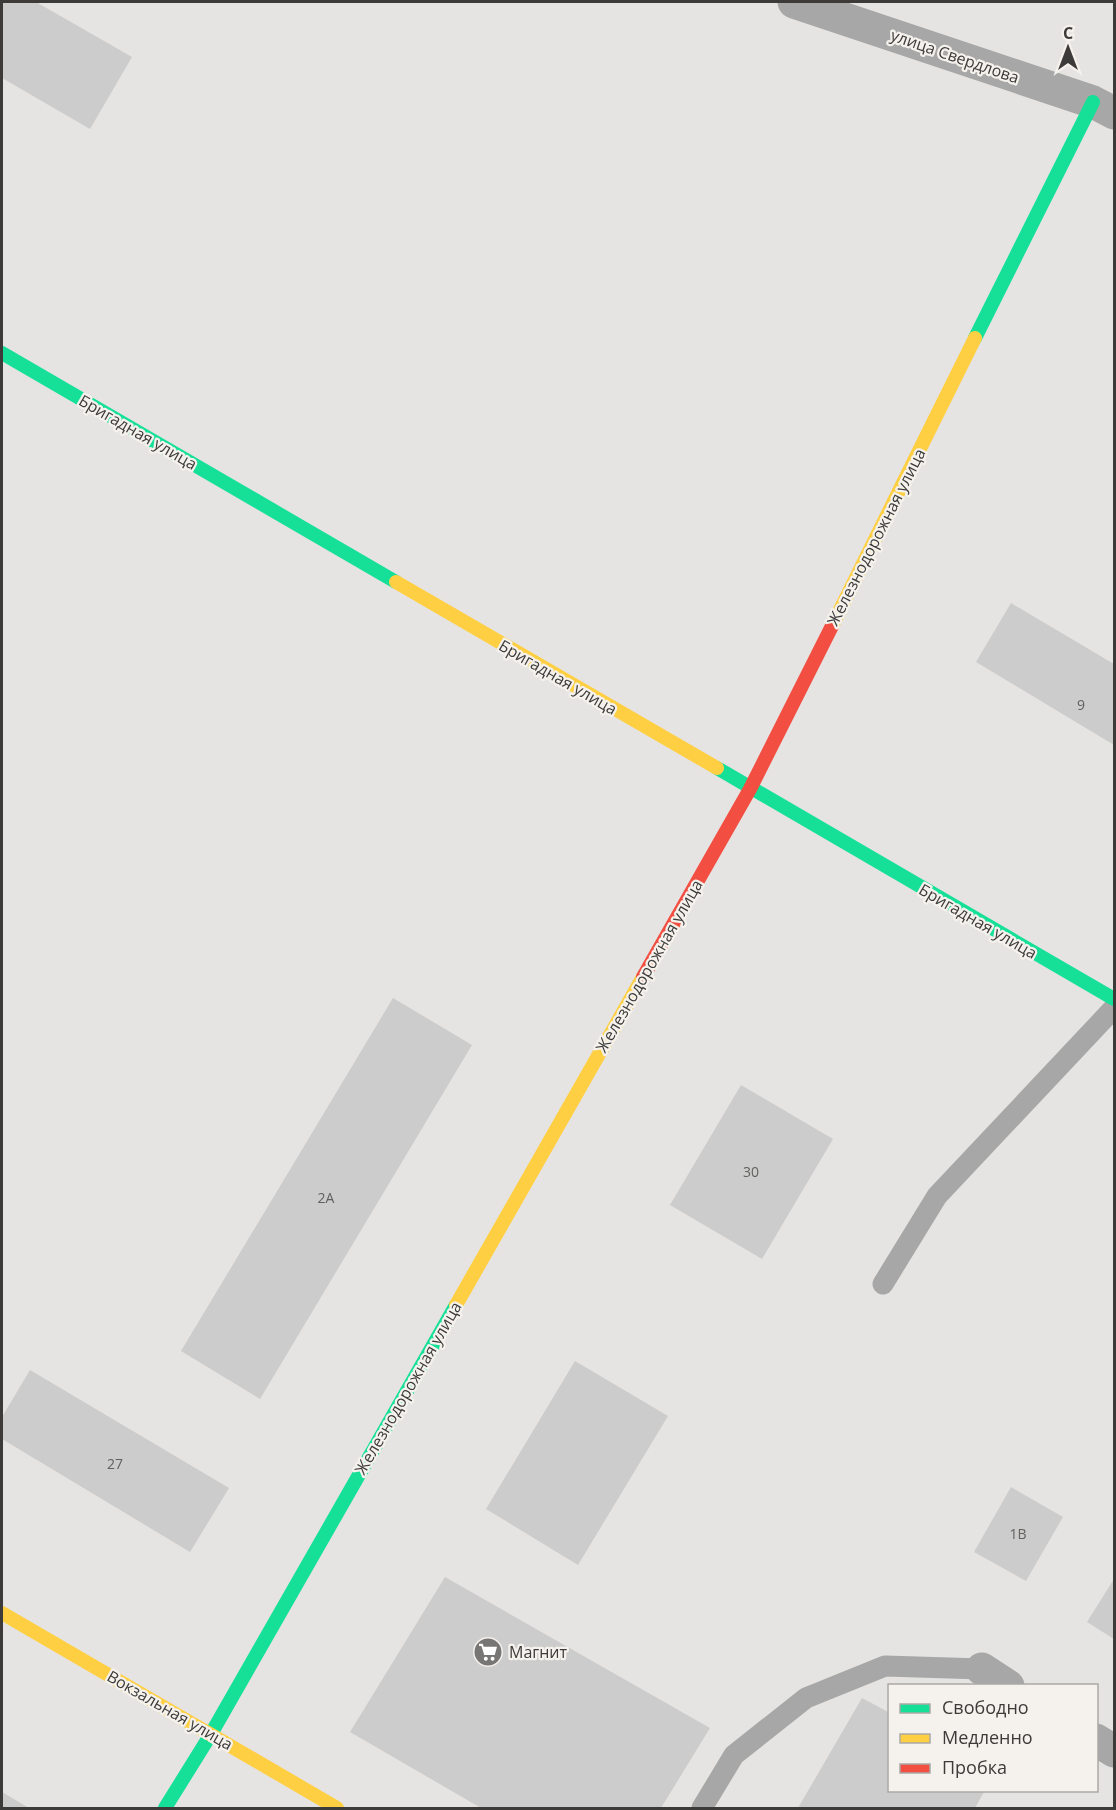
<svg xmlns="http://www.w3.org/2000/svg" width="1116" height="1810" font-family="'Open Sans',sans-serif">
<style>
.building{fill:#cdcccc}
.lines{fill:none;stroke-linecap:round;stroke-linejoin:round}
.lane{stroke:#a6a7a6;stroke-width:21}
.street{stroke:#a6a7a6;stroke-width:33}
.fast{stroke:#16e098;stroke-width:14}
.slow{stroke:#ffcf43;stroke-width:14}
.jam{stroke:#f24e42;stroke-width:14}
.labels{text-anchor:middle;stroke-width:4.5;stroke-linejoin:round;paint-order:stroke}
.number-label{font-size:14px;fill:#62615f}
.street-label{font-size:16px;fill:#3c3b39;stroke:#f5f2ed}
.poi-label{font-size:16px;fill:#3c3b39;stroke:#f5f2ed;text-anchor:start}
</style>
<rect width="100%" height="100%" fill="#e6e4e2"/>
<g class="building">
<polygon points="2,2 36,2 132,57 90,129 2,78"/>
<polygon points="1011,603 1114,664 1114,745 976,662"/>
<polygon points="393,998 472,1045 260,1399 181,1351"/>
<polygon points="741,1085 833,1139 762,1259 670,1205"/>
<polygon points="575,1361 668,1416 578,1565 486,1509"/>
<polygon points="30,1370 229,1488 190,1552 2,1439 2,1417"/>
<polygon points="1011,1487 1063,1517 1026,1581 974,1552"/>
<polygon points="445,1577 710,1728 661,1808 481,1808 350,1732"/>
<polygon points="1114,1579 1114,1639 1087,1622"/>
<polygon points="862,1698 890,1713 890,1790 985,1790 975,1808 798,1808"/>
<polygon points="2,1792 29,1808 2,1808"/>
</g>
<g class="lines">
<g class="lane">
<polyline points="883,1284 937,1196 1114,1008"/>
<polyline points="702,1808 734,1755 806,1698 885,1666 982,1669"/>
</g>
<g class="street">
<polyline points="794,2 1093,102 1114,113"/>
<polyline points="982,1669 1008,1686"/>
<polyline points="1096,1740 1114,1751"/>
</g>
<g class="fast">
<polyline points="975,338 1093,102"/>
<polyline points="2,353 396,582"/>
<polyline points="717,768 1114,999"/>
<polyline points="165,1808 211,1734 456,1305"/>
</g>
<g class="slow">
<polyline points="396,582 717,768"/>
<polyline points="832,626 975,338"/>
<polyline points="456,1305 643,977"/>
<polyline points="2,1613 337,1808"/>
</g>
<polyline class="jam" points="643,977 750,789 832,626"/>
</g>
<defs>
<g id="supermarket-disc" transform="scale(1.5)"><circle r="9.5" fill="#787674" stroke="#f5f2ed"/><path d="M-6-5.5h2.5l.6 2H6L4.5 2H-2.5L-4.4-4H-6ZM-1.5 3.2a1.3 1.3 0 1 0 .1 0ZM3 3.2a1.3 1.3 0 1 0 .1 0Z" fill="#fff"/></g>
</defs>
<g fill-rule="evenodd">
<use href="#supermarket-disc" x="488" y="1652"/>
</g>
<g class="labels">
<g class="number-label">
<text x="1081" y="710">9</text>
<text x="751" y="1177">30</text>
<text x="326" y="1203">2А</text>
<text x="115" y="1469">27</text>
<text x="1018" y="1539">1В</text>
</g>
<g class="street-label">
<text transform="translate(955 56) rotate(19)" y="6">улица Свердлова</text>
<text transform="translate(138 432) rotate(30)" y="6">Бригадная улица</text>
<text transform="translate(876 537) rotate(-63)" y="6">Железнодорожная улица</text>
<text transform="translate(558 677) rotate(30)" y="6">Бригадная улица</text>
<text transform="translate(978 921) rotate(30)" y="6">Бригадная улица</text>
<text transform="translate(649 966) rotate(-60)" y="6">Железнодорожная улица</text>
<text transform="translate(408 1388) rotate(-60)" y="6">Железнодорожная улица</text>
<text transform="translate(170 1710) rotate(30)" y="6">Вокзальная улица</text>
</g>
<g class="poi-label">
<text x="509" y="1658">Магнит</text>
</g>
</g>
<rect width="1116" height="1810" fill="none" stroke="#3c3b39" stroke-width="6"/>
<rect x="888" y="1684" width="210" height="108" fill="#f5f2ed" stroke="#aba9a5" stroke-width="1.5"/>
<rect x="900" y="1704" width="30" height="9" fill="#16e098" stroke="#aba9a5" stroke-width="1.5"/>
<text x="942" y="1714" font-size="18" fill="#3c3b39">Свободно</text>
<rect x="900" y="1734" width="30" height="9" fill="#ffcf43" stroke="#aba9a5" stroke-width="1.5"/>
<text x="942" y="1744" font-size="18" fill="#3c3b39">Медленно</text>
<rect x="900" y="1764" width="30" height="9" fill="#f24e42" stroke="#aba9a5" stroke-width="1.5"/>
<text x="942" y="1774" font-size="18" fill="#3c3b39">Пробка</text>
<g transform="translate(1068 48)" stroke="#f5f2ed" stroke-width="4.5" paint-order="stroke">
<path d="M0-4.5L10 22L0 15L-10 22Z" fill="#3c3b39"/>
<text y="-9" font-size="16" font-weight="bold" text-anchor="middle" fill="#3c3b39">С</text>
</g>
</svg>
